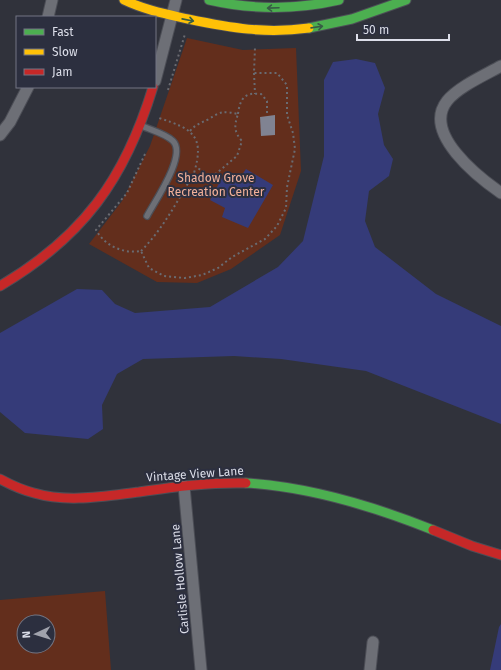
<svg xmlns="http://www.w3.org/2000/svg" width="501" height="670" font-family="'Fira Sans',sans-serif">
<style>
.green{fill:#632e1c;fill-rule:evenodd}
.water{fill:#353b79}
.building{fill:#808392}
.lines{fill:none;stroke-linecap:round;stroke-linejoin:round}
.lane-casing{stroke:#4c4e56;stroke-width:8}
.street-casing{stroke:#4c4e56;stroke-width:13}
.fast-casing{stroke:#4c4e56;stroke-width:11}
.slow-casing{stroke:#4c4e56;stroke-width:11}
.jam-casing{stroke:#4c4e56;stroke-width:11}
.path{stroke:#6a6b71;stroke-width:2;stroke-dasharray:2 3;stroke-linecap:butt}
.lane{stroke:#6d6f76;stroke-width:5.5}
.street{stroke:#6d6f76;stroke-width:11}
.fast{stroke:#4caf50;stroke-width:9}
.slow{stroke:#ffc107;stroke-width:9}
.jam{stroke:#c62828;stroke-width:9}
.oneway{stroke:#375c45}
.labels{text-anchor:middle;stroke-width:4;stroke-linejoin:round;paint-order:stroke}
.park-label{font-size:12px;fill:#f2b099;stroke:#2c2f3f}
.street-label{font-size:12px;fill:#dcdee9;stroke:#2c2f3f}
</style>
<rect width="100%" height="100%" fill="#30323b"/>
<g class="green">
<polygon points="187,38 243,50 296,48 301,171 280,235 231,269 197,283 157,282 89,244 122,201 150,146"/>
<path d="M105 591 111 670H0V600ZM24 622H48V646H24Z"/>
</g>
<g class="water">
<polygon points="356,59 375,63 385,88 378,114 384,145 393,159 389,176 369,191 365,221 375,247 436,294 501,326 501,424 366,371 281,359 234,356 143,359 117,374 102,405 103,429 88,439 25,433 0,412 0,333 77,289 102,290 115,304 135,313 210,307 278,267 303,241 324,156 324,80 333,62"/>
<polygon points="246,169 273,185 248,228 222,217 225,208 210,200 224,174 237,182"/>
<polygon points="501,624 501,670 490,670 499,627"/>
</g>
<polygon class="building" points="275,115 275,135 261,136 260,117"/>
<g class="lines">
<g class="lane-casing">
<path id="lane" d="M142 126C151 130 166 134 173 141 187 155 155 201 147 216"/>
</g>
<g class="street-casing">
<g id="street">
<polyline points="48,17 52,0"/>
<path d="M501 66C485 75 458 87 447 101 422 133 478 177 501 193"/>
<polyline points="155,81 176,0"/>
<polyline points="0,135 10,122 28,87"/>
<polyline points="184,486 201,670"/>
<polyline points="370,670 373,642"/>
</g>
</g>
<g class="fast-casing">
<g id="fast">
<path d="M209 0C253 10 295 10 339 0"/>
<polyline points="309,28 352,19 406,0"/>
<path d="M246 483C311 487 373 506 433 530"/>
</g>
</g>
<g class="slow-casing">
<path id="slow" d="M124 0C145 10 166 14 188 19 231 28 265 34 309 28"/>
</g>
<g class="jam-casing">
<g id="jam">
<path d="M0 286C83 237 125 179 153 87"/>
<path d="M0 479C11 485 22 490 34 493 68 503 105 496 139 492 174 487 210 482 246 483"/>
<polyline points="433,530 472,546 501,555"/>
</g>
</g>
<g class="path">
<polyline points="254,73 255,94"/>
<polyline points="168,90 185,34"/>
<path d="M238 114C240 98 245 92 261 94L267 101V113"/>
<path d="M190 131C196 124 201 123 209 119 221 111 223 111 238 114 234 126 234 132 242 141L237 156 212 177 196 167"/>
<path d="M145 154 127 193 96 230C105 246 123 254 141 251L149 268 164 276 185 278 202 275 218 268 232 257 265 239 277 226 286 208 287 187 295 149 293 133 287 115V85L277 73H254L255 47"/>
<path d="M141 251C163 229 178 200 194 173 205 136 193 129 159 118"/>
</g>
<use href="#lane" class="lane"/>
<use href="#street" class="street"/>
<use href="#fast" class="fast"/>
<use href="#slow" class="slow"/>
<use href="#jam" class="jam"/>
</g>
<defs><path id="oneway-shaft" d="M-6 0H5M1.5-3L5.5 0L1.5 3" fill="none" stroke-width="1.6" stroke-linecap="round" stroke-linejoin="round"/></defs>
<g class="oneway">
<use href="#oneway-shaft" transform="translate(273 8) rotate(178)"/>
<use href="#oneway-shaft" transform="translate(188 20) rotate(11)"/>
<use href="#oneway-shaft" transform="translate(317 27) rotate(-8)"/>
</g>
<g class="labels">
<g class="park-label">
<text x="216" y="182">Shadow Grove<tspan x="216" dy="14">Recreation Center</tspan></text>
</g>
<g class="street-label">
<text transform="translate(195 474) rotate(-4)" y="4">Vintage View Lane</text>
<text transform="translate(180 579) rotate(-95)" y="4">Carlisle Hollow Lane</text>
</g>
</g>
<rect x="16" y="16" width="140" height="72" fill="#2c2f3f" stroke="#727583"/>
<rect x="24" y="29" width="20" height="6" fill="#4caf50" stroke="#727583"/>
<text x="52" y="36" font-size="12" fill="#dcdee9">Fast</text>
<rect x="24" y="49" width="20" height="6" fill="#ffc107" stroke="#727583"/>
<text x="52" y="56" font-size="12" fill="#dcdee9">Slow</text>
<rect x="24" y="69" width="20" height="6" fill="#c62828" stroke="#727583"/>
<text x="52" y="76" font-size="12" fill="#dcdee9">Jam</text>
<g transform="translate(36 634) rotate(266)"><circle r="19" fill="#2c2f3f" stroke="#727583"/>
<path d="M0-3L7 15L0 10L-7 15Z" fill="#a0a2ac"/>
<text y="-6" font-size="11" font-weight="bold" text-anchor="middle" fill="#dcdee9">N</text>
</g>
<path d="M357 34v6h92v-6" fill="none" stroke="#dcdee9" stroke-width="2"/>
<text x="363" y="34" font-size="12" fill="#dcdee9" stroke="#2c2f3f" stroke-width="3" paint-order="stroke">50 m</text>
</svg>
